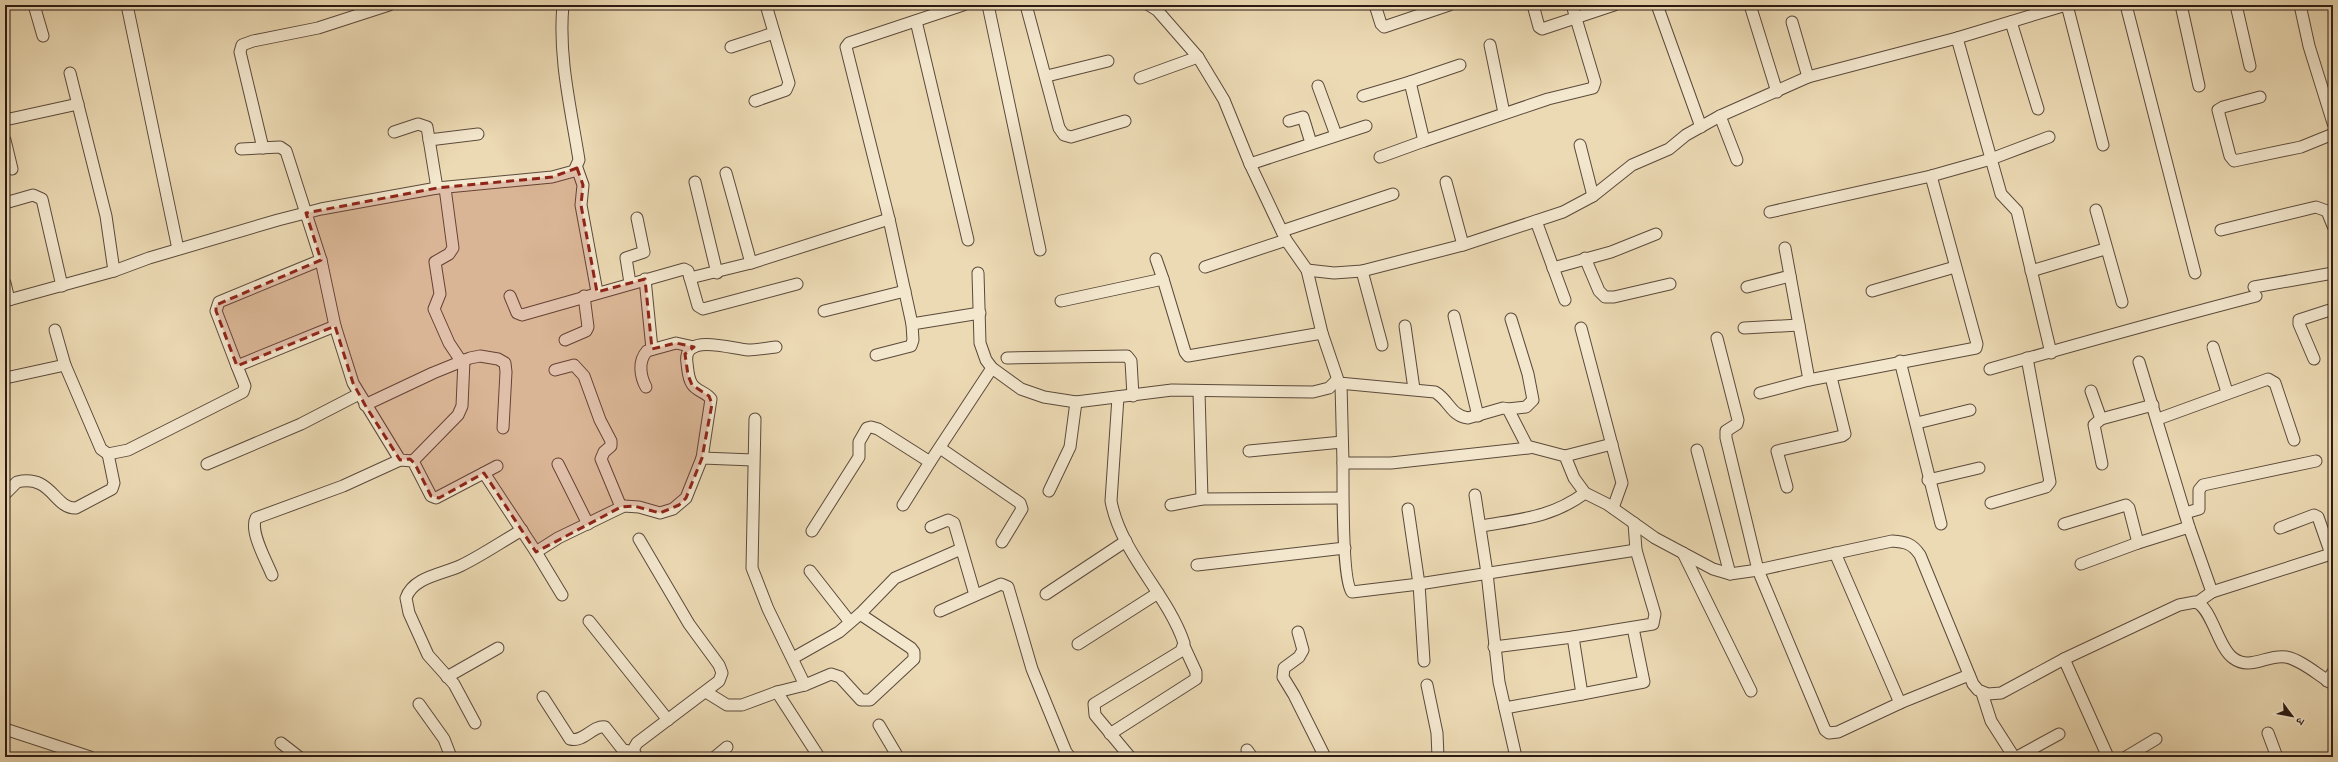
<svg xmlns="http://www.w3.org/2000/svg" width="2338" height="762" font-family="'Libre Caslon Text','Noto Serif Devanagari',serif">
<style>
.lines{fill:none;stroke-linecap:round;stroke-linejoin:round}
.minor-casing{stroke:#5b4a3b;stroke-width:13}
.minor{stroke:#f3e7ce;stroke-width:11}
.marked{fill:#8f2418;fill-opacity:0.2;stroke:#8f2418;stroke-width:3;stroke-dasharray:8 5;stroke-linejoin:round}
</style>
<rect width="100%" height="100%" fill="#ecdab4"/>
<filter id="stains"><feTurbulence type="fractalNoise" baseFrequency=".005" numOctaves="4"/><feColorMatrix values="0 0 0 0 .2 0 0 0 0 .09 0 0 0 0 .02 0 0 0 .5 -.17"/></filter>
<radialGradient id="worn" r=".72"><stop offset=".6" stop-color="#630" stop-opacity="0"/><stop offset="1" stop-color="#630" stop-opacity=".3"/></radialGradient>
<g class="lines">
<g class="minor-casing">
<g id="minor">
<polyline points="34,5 43,36"/>
<polyline points="127,5 178,249"/>
<polyline points="988,5 1040,250"/>
<polyline points="1026,5 1059,128 1064,135 1071,137 1125,121"/>
<path d="M1149 5 1157 10 1198 57 1224 100 1250 164 1286 240 1307 270 1322 333 1339 383 1435 392C1449 400 1451 416 1468 418L1503 408 1508 409 1527 446 1565 456 1574 478 1585 493 1607 504 1655 538 1713 569 1730 574 1758 570 1892 541C1905 542 1912 543 1920 555L1973 684 1978 690 1988 694 2001 693 2064 659 2179 605 2195 602C2211 605 2218 648 2233 658 2250 671 2267 654 2286 657 2302 660 2319 676 2333 684"/>
<polyline points="1375,5 1381,24 1384,27 1449,5"/>
<polyline points="1533,5 1539,27 1542,29 1614,5"/>
<polyline points="1657,5 1701,127"/>
<polyline points="1750,5 1777,92"/>
<polyline points="2067,5 2103,145"/>
<polyline points="2126,5 2195,273"/>
<polyline points="2181,5 2199,86"/>
<polyline points="2236,5 2250,66"/>
<polyline points="2300,5 2309,46 2333,123"/>
<polyline points="916,21 968,240"/>
<polyline points="1792,22 1808,77"/>
<polyline points="2011,22 2038,109"/>
<polyline points="1957,38 2001,194 2017,211 2051,353"/>
<polyline points="1490,45 1504,113"/>
<polyline points="731,47 774,33"/>
<polyline points="70,73 106,216 114,271"/>
<polyline points="1047,76 1108,61"/>
<polyline points="1140,78 1198,57"/>
<polyline points="1410,82 1460,65"/>
<polyline points="1318,86 1336,135"/>
<polyline points="1363,96 1410,82 1424,141 1548,99 1593,88 1595,82 1572,5"/>
<polyline points="2260,97 2223,107 2218,110 2230,156 2234,161 2301,147 2333,134"/>
<polyline points="755,101 786,90 789,83 766,5"/>
<polyline points="1720,116 1737,160"/>
<polyline points="5,120 78,104"/>
<polyline points="1289,121 1303,117 1311,143"/>
<polyline points="394,132 418,124 427,127 437,188"/>
<polyline points="5,140 12,169"/>
<polyline points="429,140 478,134"/>
<polyline points="1580,145 1593,196"/>
<polyline points="263,148 240,52 242,45 253,41 318,28 389,5"/>
<polyline points="241,149 280,147 286,151 321,260 335,326 353,383 400,460 413,461 431,496 436,498 497,466"/>
<polyline points="1380,157 1424,141"/>
<polyline points="1250,164 1366,126"/>
<polyline points="577,168 583,185 581,205 597,292"/>
<polyline points="726,173 751,263"/>
<polyline points="695,182 717,273"/>
<polyline points="1446,182 1463,245"/>
<polyline points="445,188 453,248 449,254 435,262 440,294 434,309 449,343 461,361"/>
<polyline points="5,203 33,195 42,199 62,286"/>
<polyline points="2096,210 2122,302"/>
<polyline points="1770,212 1931,176 1991,159 2049,137"/>
<polyline points="1536,221 1565,300"/>
<polyline points="2221,230 2316,207 2327,211 2333,226"/>
<polyline points="1282,231 1393,194"/>
<polyline points="1785,248 1809,380"/>
<polyline points="1585,258 1599,291 1605,297 1614,297 1670,284"/>
<polyline points="1156,259 1163,279 1185,352 1188,356 1322,333"/>
<polyline points="321,260 219,302 216,311 237,366 335,326"/>
<polyline points="1205,267 1286,240"/>
<polyline points="1553,268 1611,252 1656,234"/>
<polyline points="1307,270 1334,273 1362,271 1463,245 1563,212 1593,196 1632,165 1669,149 1686,135 1720,116 1808,77 1957,38 2066,5"/>
<polyline points="1362,271 1382,345"/>
<polyline points="2031,271 2105,249"/>
<polyline points="978,273 980,343 986,360 992,368 1021,389 1044,397 1076,402 1172,390 1313,392 1329,388 1337,380"/>
<polyline points="690,278 751,263 889,219"/>
<polyline points="645,279 652,349"/>
<polyline points="5,283 9,300"/>
<polyline points="630,283 626,258 644,252 637,218"/>
<polyline points="1747,287 1790,276"/>
<polyline points="2254,287 2333,273"/>
<polyline points="1872,291 1955,267"/>
<polyline points="510,296 517,313 522,315 684,269 688,271 698,306 703,309 797,284"/>
<path d="M5 301 114 271 149 258 278 220 321 209 437 188 552 177 574 171 579 160C571 109 558 57 563 5"/>
<polyline points="1061,301 1163,279"/>
<polyline points="824,311 905,291"/>
<polyline points="1454,316 1478,416"/>
<polyline points="912,324 889,219 846,47 849,43 963,5"/>
<polyline points="1405,326 1414,389"/>
<polyline points="1581,328 1622,483 1613,508"/>
<polyline points="1744,328 1799,325"/>
<polyline points="55,330 65,365 101,449 108,454 128,450 243,392 245,386 237,366"/>
<polyline points="1717,338 1738,420 1737,424 1726,431 1726,438 1758,570 1825,730 1829,733 1838,732 1900,703 1969,675"/>
<polyline points="565,340 586,331 588,327 584,296"/>
<polyline points="2213,347 2227,392"/>
<polyline points="876,355 911,346 913,340 912,324 980,313"/>
<polyline points="1007,358 1127,356 1131,361 1133,396"/>
<polyline points="2314,359 2299,324 2299,320 2333,309"/>
<polyline points="1900,361 1941,524"/>
<polyline points="2139,362 2189,527 2212,592 2198,602"/>
<path d="M1990 369C2078 344 2167 319 2256 296"/>
<polyline points="555,370 574,365 584,376 600,420 611,441 611,446 604,452 601,459 621,507"/>
<polyline points="10,377 65,365"/>
<polyline points="1341,384 1343,463 1391,463 1529,448"/>
<path d="M646 387C640 376 638 361 647 351L676 343 694 347"/>
<polyline points="2091,391 2101,419 2153,405"/>
<polyline points="1199,392 1202,499"/>
<polyline points="1760,393 1809,380 1976,348 1977,344 1931,176"/>
<path d="M1118 397 1111 501C1121 554 1167 593 1184 643L1181 651 1094 704 1095 715 1130 757"/>
<polyline points="365,405 433,373 470,358 480,356 498,359 505,363 506,372 503,428"/>
<polyline points="1508,409 1526,407 1533,400 1528,374 1511,319"/>
<polyline points="755,419 752,568 768,609 805,685"/>
<polyline points="2101,419 2094,425 2102,464"/>
<polyline points="2158,419 2268,379 2275,383 2294,440"/>
<polyline points="1917,423 1970,410"/>
<polyline points="940,448 1020,503 1022,509 1002,542"/>
<polyline points="1697,450 1730,574"/>
<polyline points="1249,451 1342,442"/>
<polyline points="1565,456 1612,444"/>
<path d="M702 458 711 399C706 392 696 391 692 384 688 378 688 371 687 363 682 332 732 349 748 350 757 350 766 348 776 347"/>
<polyline points="413,461 458,415 462,406 464,360"/>
<path d="M1343 463C1343 482 1342 582 1352 592L1419 584 1636 550"/>
<polyline points="207,464 301,424 359,394"/>
<polyline points="558,464 588,524"/>
<polyline points="484,473 536,552"/>
<polyline points="1928,480 1979,468"/>
<polyline points="1787,487 1777,451 1842,436 1845,434 1831,377"/>
<polyline points="1049,491 1070,447 1076,402"/>
<path d="M5 494 17 482C52 474 54 509 76 508L112 489 114 483 108 454"/>
<polyline points="1475,495 1487,573 1499,682 1516,757"/>
<polyline points="1991,503 2046,487 2050,482 2027,358"/>
<polyline points="903,505 930,462"/>
<polyline points="1171,505 1202,499 1342,498"/>
<polyline points="1408,509 1419,584 1424,661"/>
<polyline points="2185,513 2199,509 2199,490 2203,485 2316,461"/>
<polyline points="2064,524 2126,505 2129,508 2138,543"/>
<path d="M1481 526C1521 519 1551 518 1585 493"/>
<polyline points="931,527 948,520 954,523 975,595"/>
<polyline points="812,531 859,457 859,442 867,428 871,427 878,429 930,462 992,368"/>
<polyline points="1683,553 1751,691"/>
<polyline points="1835,553 1900,703"/>
<polyline points="2081,564 2138,543 2189,527"/>
<polyline points="1197,565 1345,548"/>
<polyline points="810,571 850,622"/>
<path d="M272 575C267 562 249 531 256 518L343 486 400 460"/>
<polyline points="2212,592 2331,554 2318,517 2314,515 2280,528"/>
<polyline points="1046,594 1126,541"/>
<polyline points="562,595 536,552 558,538 624,506 639,507 660,513 673,509 686,498 702,458 753,460"/>
<polyline points="940,611 1001,584 1008,587 1032,669 1066,752 1070,757"/>
<polyline points="589,621 668,720"/>
<polyline points="1298,632 1303,650 1299,657 1284,668 1283,677 1294,695 1325,757"/>
<polyline points="1078,644 1158,593"/>
<polyline points="1494,647 1573,637 1653,624 1655,614 1636,550 1634,523"/>
<polyline points="793,658 839,632 860,614 895,578 961,549"/>
<polyline points="2064,659 2108,757"/>
<polyline points="447,677 498,648"/>
<polyline points="2327,681 2333,672"/>
<polyline points="1427,685 1437,733 1438,757"/>
<polyline points="706,692 727,705 742,705 777,692 805,685 831,674 840,677 861,700 870,700 914,659 914,652 911,648 860,614"/>
<polyline points="777,692 819,757"/>
<polyline points="1982,693 1991,721 2014,757"/>
<polyline points="1582,694 1644,682 1633,628"/>
<path d="M543 697 570 739C583 743 593 725 605 727L623 750 634 752"/>
<polyline points="419,704 444,739 451,757"/>
<polyline points="1505,708 1582,694 1573,637"/>
<path d="M475 723 454 684 428 655 409 613 406 598C413 577 443 574 460 566 481 556 501 542 522 530"/>
<polyline points="879,725 898,757"/>
<polyline points="5,729 90,757"/>
<polyline points="2268,733 2277,757"/>
<polyline points="1110,734 1196,679 1196,672 1184,646"/>
<polyline points="281,743 299,757"/>
<polyline points="1247,750 1252,757"/>
<polyline points="637,757 633,750 637,743 719,681 722,673 719,665 689,624 639,539"/>
<polyline points="715,757 727,747"/>
<polyline points="2017,757 2059,734"/>
<polyline points="2126,757 2156,739"/>
</g>
</g>
<use href="#minor" class="minor"/>
</g>
<path class="marked" d="M577 168 583 185 581 205 597 292 645 279 652 349 676 343 694 347 685 354 688 375 692 385 709 396 712 404 702 458 686 498 679 505 660 513 634 506 621 507 536 552 484 473 439 498 431 496 415 464 410 459 400 460 365 405 353 383 335 326 237 366 216 311V305L321 260 306 213 437 188 552 177Z"/>
<rect width="2338" height="762" fill="none" stroke="#ecdab4" stroke-width="20"/>
<rect x="6" y="6" width="2326" height="750" fill="none" stroke="#2b1a13" stroke-width="2"/>
<rect x="10" y="10" width="2318" height="742" fill="none" stroke="#2b1a13"/>
<g transform="translate(2292 716) rotate(122)" stroke="#f3e7ce" stroke-width="3" paint-order="stroke">
<path d="M0-3L7 15L0 10L-7 15Z" fill="#2b1a13"/>
<text y="-6" font-size="11" font-weight="bold" text-anchor="middle" fill="#2b1a13">उ</text>
</g>
<rect width="100%" height="100%" filter="url(#stains)"/>
<rect width="100%" height="100%" fill="url(#worn)"/>
</svg>
